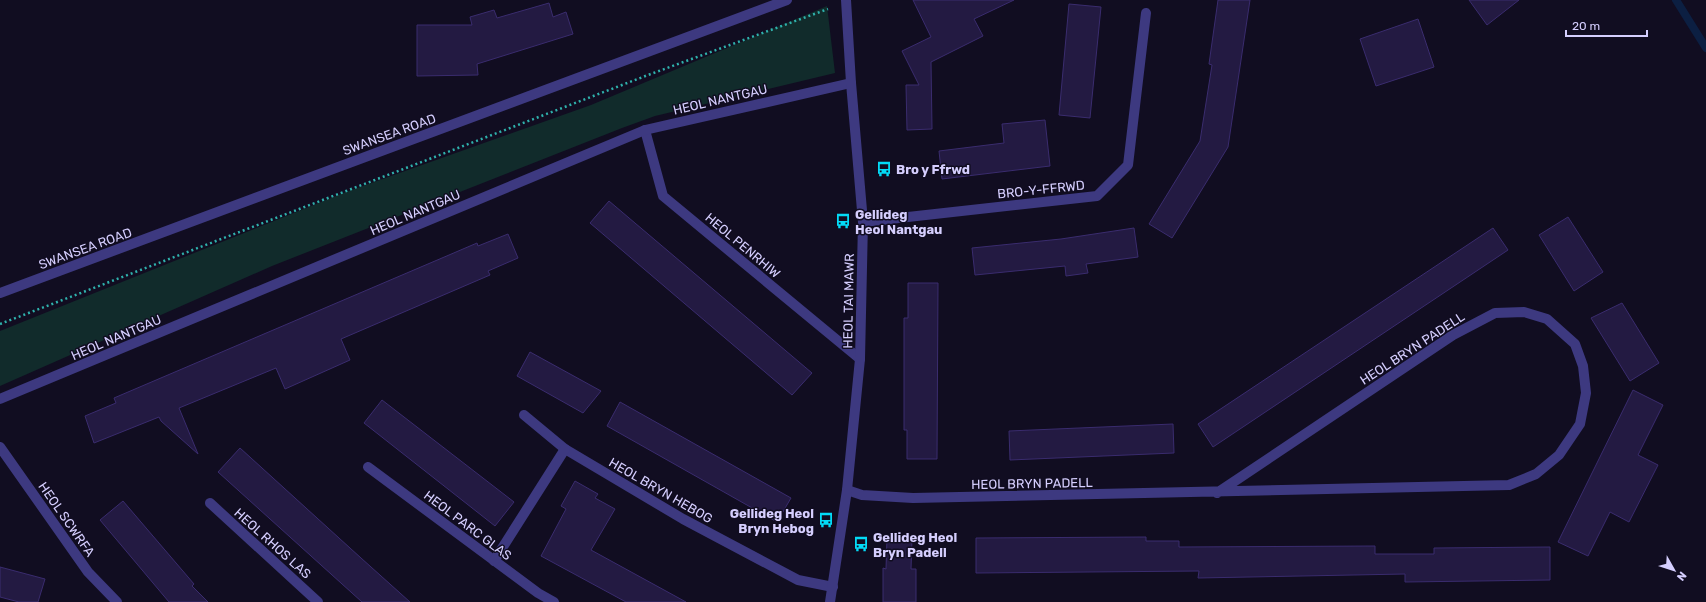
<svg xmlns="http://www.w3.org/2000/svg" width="1706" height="602" font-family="Rubik,sans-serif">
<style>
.green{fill:#112b2b}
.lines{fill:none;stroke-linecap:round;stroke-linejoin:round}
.stream{stroke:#0c1f42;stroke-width:8}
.building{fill:#231a42;stroke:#3a2c6e}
.path{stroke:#2fb1ac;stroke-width:2.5;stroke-dasharray:2 3;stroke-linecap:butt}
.minor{stroke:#3d3980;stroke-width:10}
.labels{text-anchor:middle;stroke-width:3;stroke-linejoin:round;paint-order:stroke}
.street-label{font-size:13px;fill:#d5cefe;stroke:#110d21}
.poi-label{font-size:13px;font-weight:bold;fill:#d5cefe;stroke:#110d21;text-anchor:start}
</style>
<rect width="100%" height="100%" fill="#110d21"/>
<polygon class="green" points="827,6 835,73 655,116 622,128 272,266 0,386 0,331 346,192 591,105"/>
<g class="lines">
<polyline class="stream" points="1676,0 1706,48"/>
</g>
<g class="building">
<polygon points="913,0 1014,0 974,19 983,36 931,62 932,129 907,130 906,85 919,85 902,51 931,37"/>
<polygon points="1218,0 1250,0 1228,147 1172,238 1149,224 1200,141 1212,65 1209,64"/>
<polygon points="1469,0 1519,0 1487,25"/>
<polygon points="549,3 553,17 566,12 573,34 477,64 478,75 417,76 417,25 472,25 470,17 494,10 497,18"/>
<polygon points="1069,4 1101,7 1090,118 1059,115"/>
<polygon points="1418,19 1434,67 1376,86 1360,39"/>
<polygon points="1045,120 1050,166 942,179 939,151 1004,143 1002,124"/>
<polygon points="609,201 812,373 792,395 590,223"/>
<polygon points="1568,217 1603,272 1574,291 1539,235"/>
<polygon points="1134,228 1138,257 1086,264 1088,273 1066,276 1065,266 975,275 972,248 1061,239"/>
<polygon points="1493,228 1508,250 1213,447 1198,424"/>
<polygon points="508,234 518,258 488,271 490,275 341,339 350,360 285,389 276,368 179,408 198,454 161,421 159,417 94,443 85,416 116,403 114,398 449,255 477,243 478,246"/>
<polygon points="908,283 938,283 937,459 907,459 907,430 904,430 904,318 908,318"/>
<polygon points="1622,303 1659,363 1630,381 1591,318"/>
<polygon points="530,352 601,391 583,413 517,376"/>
<polygon points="1633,390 1663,405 1638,455 1658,465 1629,522 1610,512 1588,556 1558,542"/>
<polygon points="382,400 514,502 495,526 364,423"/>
<polygon points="620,402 791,498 777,522 607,426"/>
<polygon points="1173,424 1174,453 1010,460 1009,431"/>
<polygon points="240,448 361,558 410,602 362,602 218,472"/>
<polygon points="575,481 598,494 595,498 615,509 591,550 686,602 626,602 541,556 566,509 561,506"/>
<polygon points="123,501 194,584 192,586 208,602 169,602 100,520"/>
<polygon points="1146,537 1146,541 1179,541 1179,547 1375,546 1375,554 1434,554 1434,548 1550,547 1550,580 1405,582 1405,574 1198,578 1199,571 976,573 976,538"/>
<polygon points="887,538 912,539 911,569 916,569 916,602 883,602 883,568 886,569"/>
<polygon points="0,567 45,579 38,602 19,602 0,597"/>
</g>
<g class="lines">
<polyline class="path" points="0,324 648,75 828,9"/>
<g class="minor">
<polyline points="645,130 663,196 860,359"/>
<polyline points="863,222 1097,196 1128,165 1146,13"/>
<polyline points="0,293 787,0"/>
<polyline points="0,399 645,130 851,83"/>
<polyline points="524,415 565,449 683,519 798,580 833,587"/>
<polyline points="0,447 88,572 117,602"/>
<polyline points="368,467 538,593 554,602"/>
<polyline points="847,490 862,495 913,498 1509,485 1536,474 1559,455 1580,424 1586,393 1583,366 1575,344 1547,319 1524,312 1495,313 1453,335 1217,493"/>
<polyline points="210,503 318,602"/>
<polyline points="494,561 565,449"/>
<polyline points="830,602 847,490 860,359 863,222 851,83 846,0"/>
</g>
</g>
<defs>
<g id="bus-bare" transform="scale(1.2)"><path d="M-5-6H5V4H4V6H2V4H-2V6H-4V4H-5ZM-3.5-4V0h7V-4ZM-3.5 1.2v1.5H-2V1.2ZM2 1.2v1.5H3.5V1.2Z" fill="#03daf6" stroke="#110d21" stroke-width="2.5" paint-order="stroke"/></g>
</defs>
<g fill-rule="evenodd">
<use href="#bus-bare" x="884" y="169"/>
<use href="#bus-bare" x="843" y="221"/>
<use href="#bus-bare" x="826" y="520"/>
<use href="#bus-bare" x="861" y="544"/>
</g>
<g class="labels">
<g class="street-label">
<text transform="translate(720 99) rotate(-13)" y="5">HEOL NANTGAU</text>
<text transform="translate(389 134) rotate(-20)" y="5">SWANSEA ROAD</text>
<text transform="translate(1041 189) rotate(-6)" y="5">BRO-Y-FFRWD</text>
<text transform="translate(415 212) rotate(-23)" y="5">HEOL NANTGAU</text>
<text transform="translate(743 245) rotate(40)" y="5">HEOL PENRHIW</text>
<text transform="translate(85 248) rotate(-20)" y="5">SWANSEA ROAD</text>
<text transform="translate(848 301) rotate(-89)" y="5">HEOL TAI MAWR</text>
<text transform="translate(116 337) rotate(-23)" y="5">HEOL NANTGAU</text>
<text transform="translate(1412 348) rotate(-33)" y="5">HEOL BRYN PADELL</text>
<text transform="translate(1032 483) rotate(-1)" y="5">HEOL BRYN PADELL</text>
<text transform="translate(661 490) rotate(30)" y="5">HEOL BRYN HEBOG</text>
<text transform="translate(67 519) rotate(55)" y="5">HEOL SCWRFA</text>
<text transform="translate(468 525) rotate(37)" y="5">HEOL PARC GLAS</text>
<text transform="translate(273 543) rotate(42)" y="5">HEOL RHOS LAS</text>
</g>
<g class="poi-label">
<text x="896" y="174">Bro y Ffrwd</text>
<text x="855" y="219">Gellideg<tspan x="855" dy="15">Heol Nantgau</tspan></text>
<text x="814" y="518" text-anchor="end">Gellideg Heol<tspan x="814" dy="15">Bryn Hebog</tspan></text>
<text x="873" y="542">Gellideg Heol<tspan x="873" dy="15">Bryn Padell</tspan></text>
</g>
</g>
<g transform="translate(1674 570) rotate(129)" stroke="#110d21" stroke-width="3" paint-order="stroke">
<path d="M0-3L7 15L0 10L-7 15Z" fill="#d5cefe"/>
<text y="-6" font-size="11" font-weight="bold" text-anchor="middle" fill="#d5cefe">N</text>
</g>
<path d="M1566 30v6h81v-6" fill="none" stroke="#d5cefe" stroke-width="2"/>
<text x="1572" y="30" font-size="12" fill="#d5cefe" stroke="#110d21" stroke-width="3" paint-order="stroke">20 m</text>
</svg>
